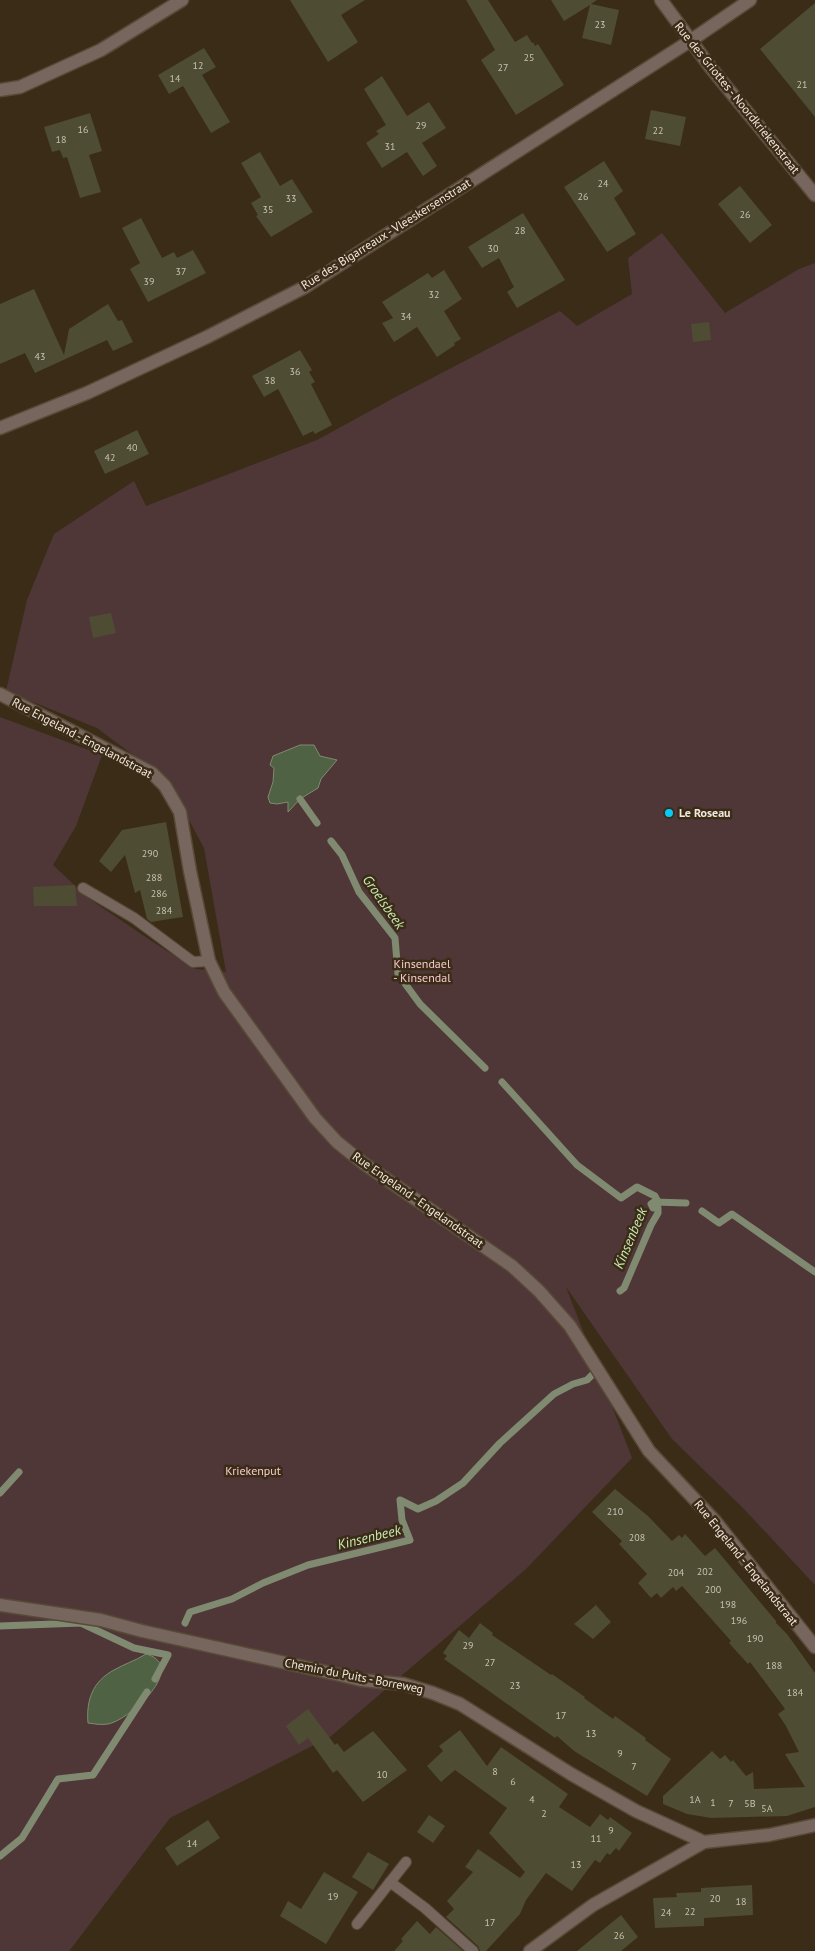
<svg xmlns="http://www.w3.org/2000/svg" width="815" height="1951" font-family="'PT Sans',sans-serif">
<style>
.green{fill:#4f3738}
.water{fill:#4f6243;stroke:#808a71}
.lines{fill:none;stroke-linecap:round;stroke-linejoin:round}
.stream{stroke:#808a71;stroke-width:7}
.building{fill:#4e4c33}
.service-casing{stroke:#584a37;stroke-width:12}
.minor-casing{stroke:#584a37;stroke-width:15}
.service{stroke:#76665e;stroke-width:10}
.minor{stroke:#76665e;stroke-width:12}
.poi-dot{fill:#06cbf9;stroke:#3b2c18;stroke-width:2}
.labels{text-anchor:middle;stroke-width:5;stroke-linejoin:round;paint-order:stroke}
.number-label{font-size:10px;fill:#c9c1b2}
.street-label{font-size:12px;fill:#f2e8dc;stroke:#3b2c18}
.poi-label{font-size:12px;font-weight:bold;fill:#f2e8dc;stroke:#3b2c18;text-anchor:start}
.park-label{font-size:12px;fill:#f6cacd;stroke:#3b2c18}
.water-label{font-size:14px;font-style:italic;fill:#c8ebb2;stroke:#3b2c18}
</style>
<rect width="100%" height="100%" fill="#3b2c18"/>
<polygon class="green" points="662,233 725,313 799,269 815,263 815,1585 743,1508 672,1439 566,1287 632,1458 526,1569 330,1737 170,1818 70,1950 69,1951 0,1951 0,717 102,755 76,826 53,865 88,898 156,944 196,969 226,972 204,848 168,781 97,728 6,691 27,600 54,534 134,481 146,506 317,440 392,399 560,311 577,326 632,294 628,258"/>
<g class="water">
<polygon points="300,745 314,745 320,756 337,760 321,779 318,788 300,799 288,812 288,802 277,804 270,803 268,797 273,782 274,768 270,765 273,756"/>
<path d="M146 1654C189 1666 130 1720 108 1724 101 1725 95 1724 88 1723 86 1700 93 1681 114 1670 124 1664 135 1661 146 1654Z"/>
</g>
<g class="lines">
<g class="stream">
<polyline points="300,799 317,823"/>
<polyline points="331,841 342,855 359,892 395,938 398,974 420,1004 485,1068"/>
<polyline points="502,1082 577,1165 621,1198 637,1187 655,1196 658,1202"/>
<polyline points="702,1211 719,1223 732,1214 815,1272"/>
<polyline points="620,1291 624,1288 651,1225 658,1213 658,1208 653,1208 651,1204 654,1202 686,1203"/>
<polyline points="0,1493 19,1472"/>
<polyline points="185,1623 190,1612 232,1599 263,1583 308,1565 410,1540 402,1520 400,1500 418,1509 436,1501 463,1483 500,1443 554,1394 573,1384 587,1380 593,1374"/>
<polyline points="0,1626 81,1623 134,1648 168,1655 155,1679"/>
<polyline points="0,1856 22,1838 58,1779 93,1775 147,1692"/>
</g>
</g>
<g class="building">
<polygon points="290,0 365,0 341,15 358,42 328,62"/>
<polygon points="466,0 488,0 515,42 527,35 532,43 533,42 535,46 538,44 564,85 516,115 481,60 495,50"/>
<polygon points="551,0 597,0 591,4 619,10 611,45 582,38 590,5 564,21"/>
<polygon points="815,3 815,117 760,49"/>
<polygon points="204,48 216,67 202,75 230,122 211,133 183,86 169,94 158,75"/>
<polygon points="382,76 407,116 429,102 446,128 422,143 437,166 423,176 407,152 382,168 366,143 379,134 376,131 386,125 364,89"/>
<polygon points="651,110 686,117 680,146 645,139"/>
<polygon points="90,113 102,151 89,155 101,192 80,198 67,157 63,158 60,150 52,152 44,127"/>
<polygon points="260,152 280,186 292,179 313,212 271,237 256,216 258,215 251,203 261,197 241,163"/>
<polygon points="604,161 623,191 614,198 636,234 607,252 564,187"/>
<polygon points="740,186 772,225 750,243 718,204"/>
<polygon points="523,213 565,280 517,308 507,292 514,287 499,258 482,268 468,247"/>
<polygon points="141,218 162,258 174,252 177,258 193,250 206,273 148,302 130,269 140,263 122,228"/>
<polygon points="444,270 462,299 444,311 461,339 454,343 455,345 437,357 417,327 394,342 382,323 393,318 382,302 428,273 432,278"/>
<polygon points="34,289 64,355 69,329 108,304 118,321 122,320 133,342 113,351 107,340 35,373 25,353 0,364 0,304"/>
<polygon points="709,322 711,340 693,342 691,324"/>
<polygon points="300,350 312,370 309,372 315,382 311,384 332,425 315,434 313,431 303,436 278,389 264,397 252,376"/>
<polygon points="137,430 149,454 105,474 94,451"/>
<polygon points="111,613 116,633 93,638 89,617"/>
<polygon points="166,822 183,917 151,922 147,919 140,890 135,893 125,855 111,872 99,861 122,830"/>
<polygon points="75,885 77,906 34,906 33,887"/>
<polygon points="615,1489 648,1516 672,1541 679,1535 682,1538 685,1534 705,1556 715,1548 776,1621 776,1623 787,1634 815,1673 815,1807 787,1816 711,1818 687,1814 663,1804 663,1796 712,1751 720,1759 725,1755 731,1762 733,1760 746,1776 753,1772 754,1789 805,1787 785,1754 799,1752 786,1726 778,1714 785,1709 750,1662 748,1664 729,1643 731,1641 682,1586 676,1591 673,1587 661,1598 657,1593 651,1598 638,1583 647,1574 619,1544 622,1541 592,1512"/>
<polygon points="596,1605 611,1622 593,1639 574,1624"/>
<polygon points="480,1623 493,1633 492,1635 551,1675 552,1674 585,1697 584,1698 613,1719 615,1716 646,1738 645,1740 671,1759 647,1796 574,1751 557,1736 555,1738 444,1659 447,1656 443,1653 459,1630 469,1638"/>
<polygon points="308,1709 335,1745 337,1743 344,1752 373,1731 407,1770 363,1802 337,1770 333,1773 308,1738 299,1745 286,1726"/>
<polygon points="460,1730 487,1766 501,1747 568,1794 559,1807 590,1827 600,1814 608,1820 610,1817 632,1833 619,1851 616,1848 610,1855 607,1853 600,1863 595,1860 572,1891 546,1873 526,1900 520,1914 486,1951 480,1951 478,1946 446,1917 454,1909 447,1901 473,1872 465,1867 478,1849 520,1878 525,1872 489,1833 507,1808 455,1770 441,1782 427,1766 443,1751 439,1746"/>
<polygon points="429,1815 445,1826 433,1843 417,1832"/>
<polygon points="208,1820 220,1838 177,1866 165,1848"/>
<polygon points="368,1852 389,1864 373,1890 352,1877"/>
<polygon points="324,1872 358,1892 326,1944 280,1916 288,1901 301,1909"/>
<polygon points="752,1885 753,1915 704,1918 704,1926 655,1928 653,1898 677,1897 676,1893 701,1892 701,1888"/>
<polygon points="621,1915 638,1937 621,1951 577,1951"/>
<polygon points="417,1921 430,1934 436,1927 463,1951 394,1951 403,1941 401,1939"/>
</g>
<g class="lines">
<g class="service-casing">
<g id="service">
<polyline points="83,888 134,918 193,962 209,961"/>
<polyline points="390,1882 425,1908 473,1951"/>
<polyline points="357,1924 406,1862"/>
</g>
</g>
<g class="minor-casing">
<g id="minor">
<polyline points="661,0 711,68 815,195"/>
<polyline points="0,90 20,87 101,50 182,0"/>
<polyline points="0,428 87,393 207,337 305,287 690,41 750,0"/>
<polyline points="0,694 152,773 165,786 180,812 190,871 209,961 224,992 315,1118 337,1142 363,1163 512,1266 539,1291 570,1326 649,1451 715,1521 815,1647"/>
<polyline points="0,1605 101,1620 142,1631 340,1675 361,1680 403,1684 433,1693 460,1704 571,1774 636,1811 704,1842"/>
<polyline points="530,1951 593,1905 704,1842 769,1835 815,1825"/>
</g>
</g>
<use href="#service" class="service"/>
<use href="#minor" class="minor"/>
</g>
<circle class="poi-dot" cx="669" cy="813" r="5"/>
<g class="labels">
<g class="number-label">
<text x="600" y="28">23</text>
<text x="529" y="61">25</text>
<text x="198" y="69">12</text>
<text x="503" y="71">27</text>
<text x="175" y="82">14</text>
<text x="802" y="88">21</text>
<text x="421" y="129">29</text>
<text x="83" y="133">16</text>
<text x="658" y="134">22</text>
<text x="61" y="143">18</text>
<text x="390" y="150">31</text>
<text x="603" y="187">24</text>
<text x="583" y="200">26</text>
<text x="291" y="202">33</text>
<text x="268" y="213">35</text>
<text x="745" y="218">26</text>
<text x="520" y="234">28</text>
<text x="493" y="252">30</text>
<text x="181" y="275">37</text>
<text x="149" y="285">39</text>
<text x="434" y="298">32</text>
<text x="406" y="320">34</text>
<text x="40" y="360">43</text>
<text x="295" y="375">36</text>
<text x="270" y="384">38</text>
<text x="132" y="451">40</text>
<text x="110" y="461">42</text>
<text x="150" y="857">290</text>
<text x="154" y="881">288</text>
<text x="159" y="897">286</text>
<text x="164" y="914">284</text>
<text x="615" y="1515">210</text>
<text x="637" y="1541">208</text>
<text x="705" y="1575">202</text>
<text x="676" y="1576">204</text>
<text x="713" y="1593">200</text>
<text x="728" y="1608">198</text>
<text x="739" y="1624">196</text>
<text x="755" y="1642">190</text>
<text x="468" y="1649">29</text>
<text x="490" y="1666">27</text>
<text x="774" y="1669">188</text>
<text x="515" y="1689">23</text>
<text x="795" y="1696">184</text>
<text x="561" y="1719">17</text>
<text x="591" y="1737">13</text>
<text x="620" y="1757">9</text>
<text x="634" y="1770">7</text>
<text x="495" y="1775">8</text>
<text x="382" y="1778">10</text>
<text x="513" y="1785">6</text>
<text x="532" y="1803">4</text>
<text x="695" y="1803">1A</text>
<text x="713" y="1806">1</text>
<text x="731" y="1807">7</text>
<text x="750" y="1807">5B</text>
<text x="767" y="1812">5A</text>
<text x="544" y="1817">2</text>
<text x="611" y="1834">9</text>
<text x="596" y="1842">11</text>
<text x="192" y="1847">14</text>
<text x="576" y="1868">13</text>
<text x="333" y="1900">19</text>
<text x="715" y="1902">20</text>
<text x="741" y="1905">18</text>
<text x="690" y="1915">22</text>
<text x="666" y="1916">24</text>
<text x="490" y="1926">17</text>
<text x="619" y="1939">26</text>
</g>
<g class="street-label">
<text transform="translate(737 98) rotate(51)" y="4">Rue des Griottes - Noordkriekenstraat</text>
<text transform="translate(386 234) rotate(-32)" y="4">Rue des Bigarreaux - Vleeskersenstraat</text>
<text transform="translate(82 738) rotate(28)" y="4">Rue Engeland - Engelandstraat</text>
<text transform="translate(418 1200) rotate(35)" y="4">Rue Engeland - Engelandstraat</text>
<text transform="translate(746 1563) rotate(51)" y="4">Rue Engeland - Engelandstraat</text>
<text transform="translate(354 1676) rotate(11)" y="4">Chemin du Puits - Borreweg</text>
</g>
<g class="poi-label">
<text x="679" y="817">Le Roseau</text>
</g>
<g class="park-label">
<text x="422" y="968">Kinsendael<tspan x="422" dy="14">- Kinsendal</tspan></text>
<text x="253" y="1475">Kriekenput</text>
</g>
<g class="water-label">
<text transform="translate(384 902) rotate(55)" y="5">Groelsbeek</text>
<text transform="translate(630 1238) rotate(-67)" y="5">Kinsenbeek</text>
<text transform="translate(369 1537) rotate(-14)" y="5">Kinsenbeek</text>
</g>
</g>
</svg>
